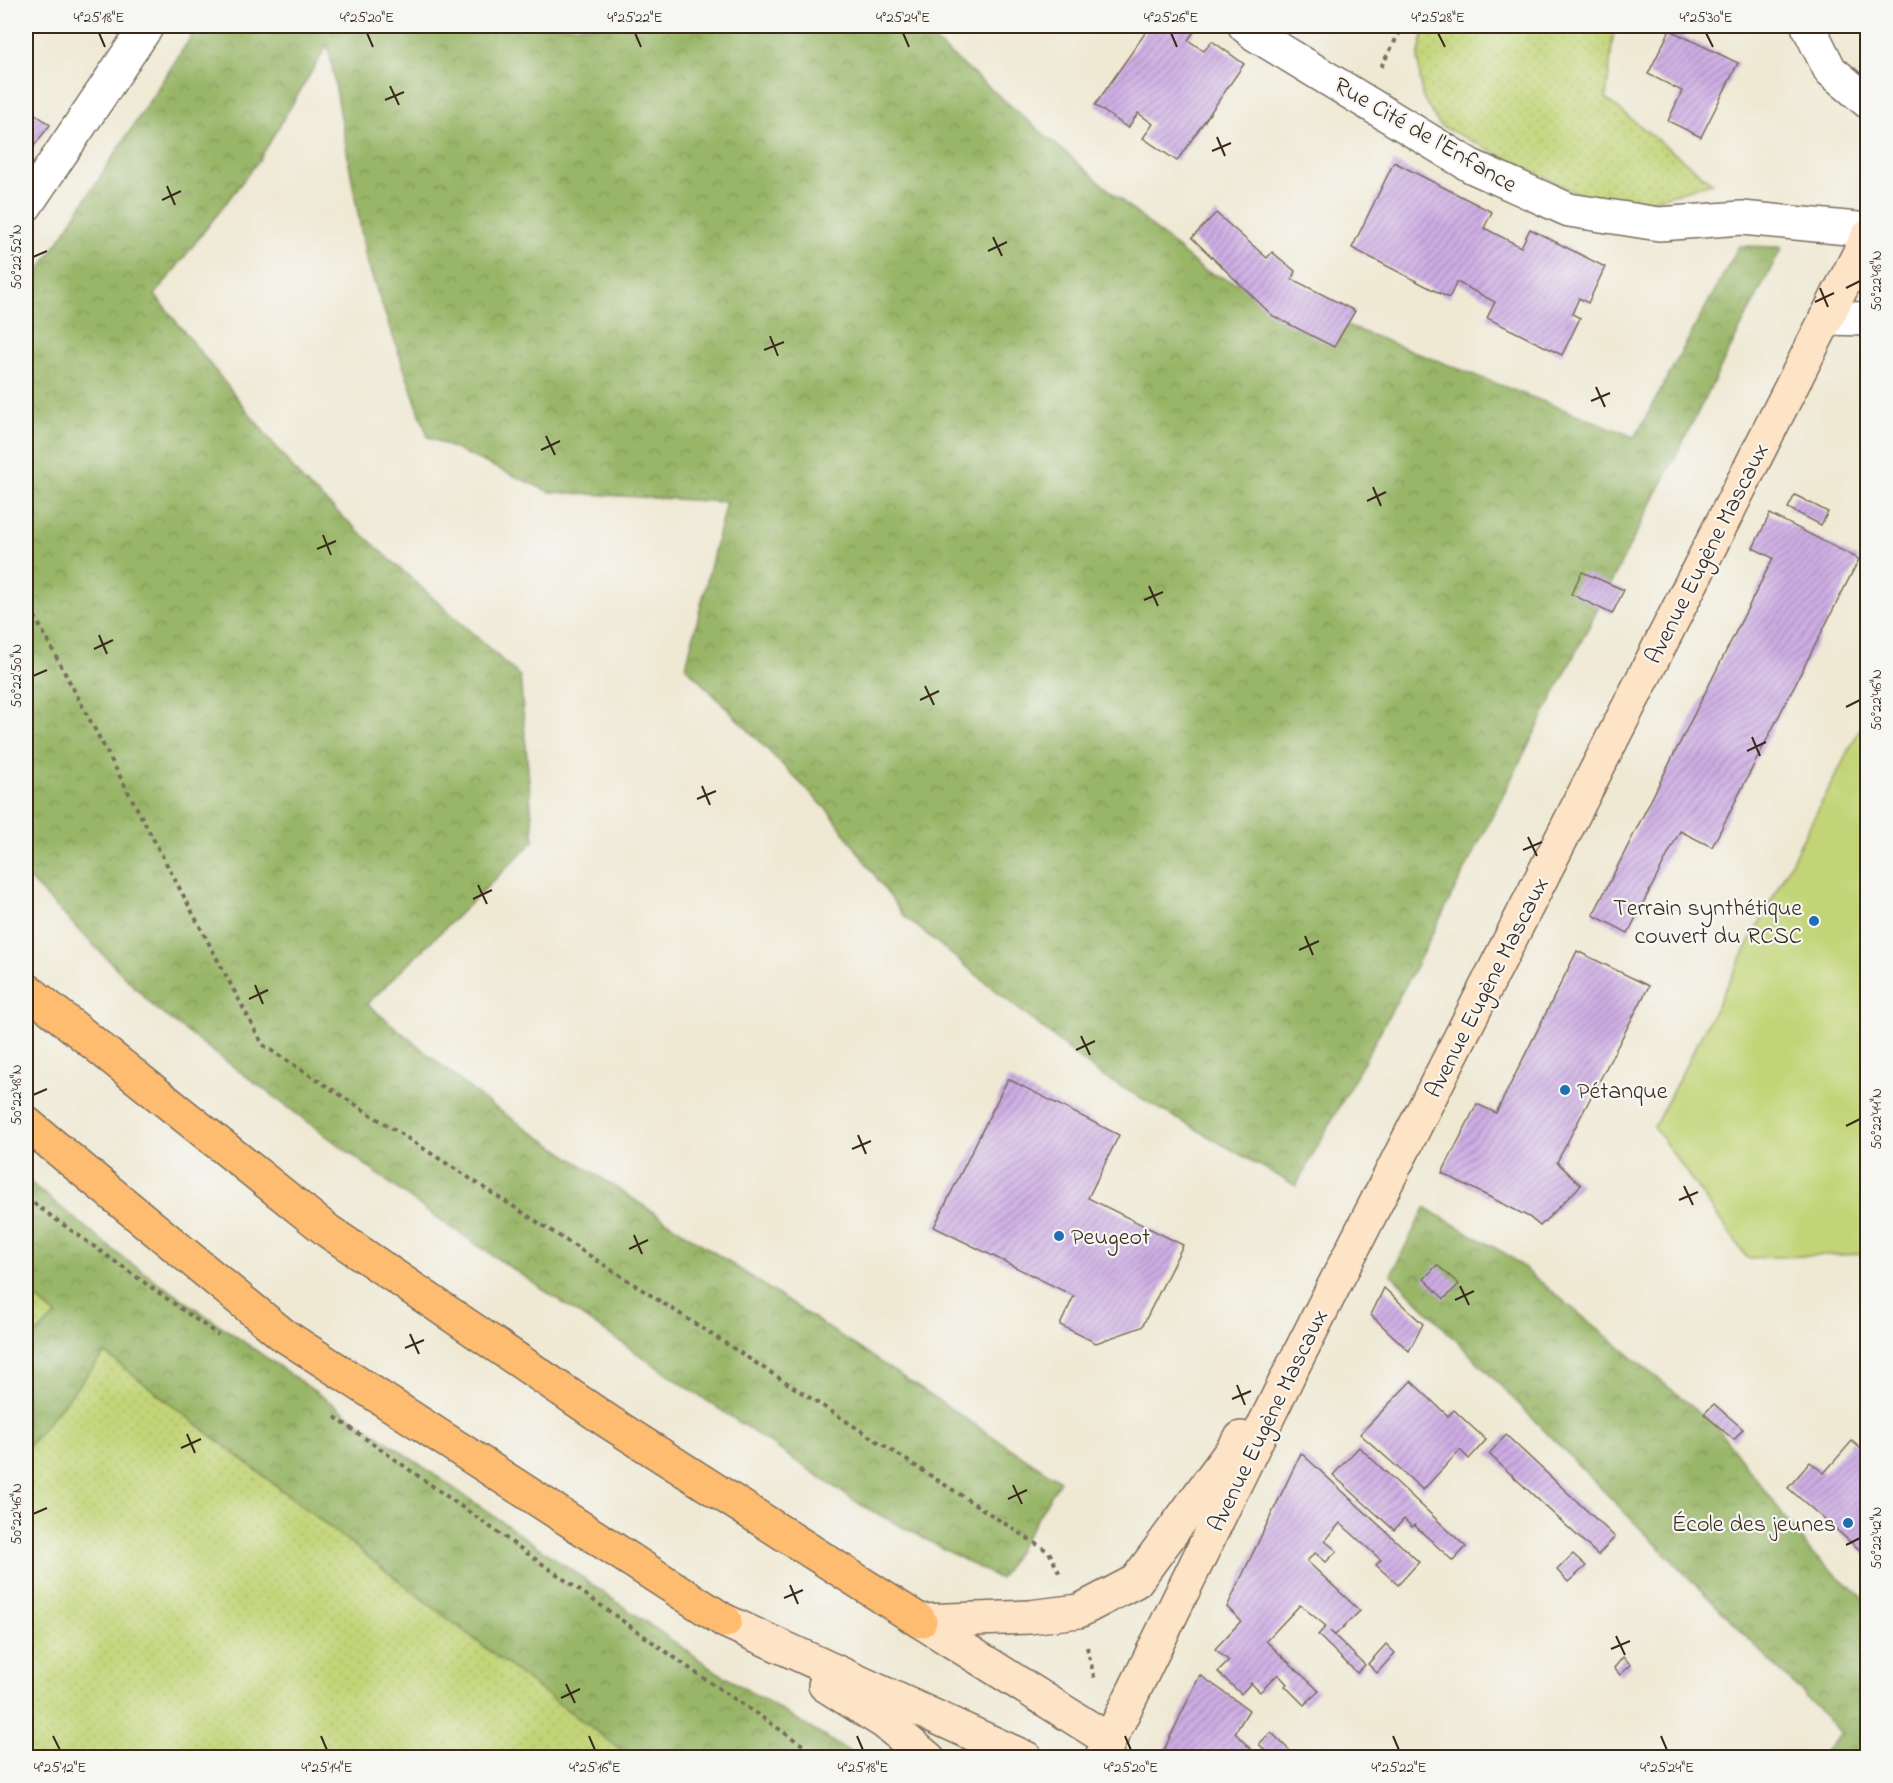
<svg xmlns="http://www.w3.org/2000/svg" width="1893" height="1783" font-family="'Indie Flower',sans-serif">
<style>
.grass{fill:url(#grass-dots);stroke:#7e7f4a;stroke-width:1.5}
.forest{fill:url(#forest-crowns);stroke:#6a7043;stroke-width:1.5}
.garden{fill:#c2d477;stroke:#7e7f4a;stroke-width:1.5}
.building{fill:url(#building-hatch)}
.lines{fill:none;stroke-linecap:round;stroke-linejoin:round}
.minor-casing{stroke:#7a6d5e;stroke-width:36}
.tertiary-casing{stroke:#7a6d5e;stroke-width:36}
.secondary-casing{stroke:#7a6d5e;stroke-width:36}
.motorway-casing{stroke:#7a6d5e;stroke-width:36}
.path{stroke:#7a6d5e;stroke-width:4;stroke-dasharray:4.5 4.5;stroke-linecap:butt}
.minor{stroke:#fff;stroke-width:33}
.tertiary{stroke:#fff;stroke-width:33}
.secondary{stroke:#fee4c6;stroke-width:33}
.motorway{stroke:#fdbc70;stroke-width:33}
.ticks{fill:none;stroke:#3b2a1e;stroke-width:2}
.poi-dot{fill:#1f6fb2;stroke:#f6f6f2;stroke-width:2}
.labels{text-anchor:middle;stroke-width:4.5;stroke-linejoin:round;paint-order:stroke}
.street-label{font-size:24px;fill:#3b2a1e;stroke:#f6f6f2}
.poi-label{font-size:24px;fill:#3b2a1e;stroke:#f6f6f2;text-anchor:end}
.neatline{fill:none;stroke:#3b2a1e;stroke-width:2}
.ticks-label{font-size:15px;text-anchor:middle;fill:#3b2a1e}
</style>
<defs>
<pattern id="grass-dots" width="8" height="8" patternUnits="userSpaceOnUse" patternTransform="scale(1.5)"><rect width="8" height="8" fill="#c2d477"/><path d="M2 2h.1M6 6h.1" fill="none" stroke="#a8b666" stroke-width="1.8" stroke-linecap="round"/></pattern>
<pattern id="forest-crowns" width="20" height="18" patternUnits="userSpaceOnUse" patternTransform="scale(1.5)"><rect width="20" height="18" fill="#99b668"/><path d="M2 6a3 3 0 1 1 6 0M12 15a3 3 0 1 1 6 0" fill="none" stroke="#7e9455"/></pattern>
<pattern id="building-hatch" width="6" height="6" patternUnits="userSpaceOnUse" patternTransform="scale(1.5)"><rect width="6" height="6" fill="#cdade4"/><path d="M-1 1l2-2M0 6l6-6M5 7l2-2" fill="none" stroke="#a88db8"/></pattern>
</defs>
<rect width="100%" height="100%" fill="#f6f6f2"/>
<filter id="ink" filterUnits="userSpaceOnUse"><feTurbulence type="fractalNoise" baseFrequency=".0167" numOctaves="2"/><feDisplacementMap in="SourceGraphic" scale="12" xChannelSelector="R" yChannelSelector="G"/><feConvolveMatrix kernelMatrix="1 2 1 2 8 2 1 2 1" color-interpolation-filters="sRGB"/></filter>
<filter id="wash" filterUnits="userSpaceOnUse"><feTurbulence type="fractalNoise" baseFrequency=".008" numOctaves="4" result="noise"/><feDisplacementMap in="SourceGraphic" scale="24" xChannelSelector="R" yChannelSelector="G"/><feGaussianBlur stdDeviation="1.35" result="paint"/><feColorMatrix in="noise" values="0 0 0 0 0 0 0 0 0 0 0 0 0 0 0 0 0 1.4 0 .05"/><feComposite in="paint" operator="in"/></filter>
<g filter="url(#wash)">
<rect width="100%" height="100%" fill="#efe9d4"/>
<g class="grass">
<polygon points="1425,26 1617,26 1614,28 1606,99 1712,183 1628,207 1581,195 1439,125 1422,96 1418,57"/>
<polygon points="26,1289 56,1315 26,1344"/>
<polygon points="105,1353 527,1680 631,1757 26,1758 26,1449"/>
</g>
<g class="forest">
<polygon points="198,26 920,26 923,31 1203,270 1635,437 1739,246 1782,247 1416,966 1296,1186 1100,1075 903,915 831,814 686,667 726,502 550,492 428,437 366,259 328,44 259,160 155,295 303,481 520,676 534,841 367,1004 485,1101 1060,1481 1000,1579 861,1505 427,1211 156,1009 26,876 26,291"/>
<polygon points="26,1179 122,1257 719,1673 858,1757 631,1757 527,1680 105,1353 26,1449 26,1344 56,1315 26,1289"/>
<polygon points="1425,1208 1508,1255 1717,1427 1812,1554 1867,1600 1867,1757 1822,1757 1841,1733 1391,1274"/>
</g>
<polygon class="garden" points="1867,715 1867,1254 1747,1258 1654,1127"/>
<g id="blocks">
<g class="building">
<polygon points="1150,26 1188,26 1195,30 1188,40 1204,51 1212,41 1244,64 1177,161 1143,138 1153,124 1138,113 1128,128 1095,105"/>
<polygon points="1670,30 1738,63 1701,137 1668,121 1682,91 1648,74"/>
<polygon points="26,107 50,125 26,156"/>
<polygon points="1394,162 1492,212 1484,228 1521,247 1530,229 1605,267 1588,303 1579,298 1572,314 1580,318 1562,355 1487,318 1495,302 1457,282 1449,298 1352,248"/>
<polygon points="1216,213 1267,258 1272,252 1295,271 1292,279 1355,311 1334,347 1273,316 1192,238"/>
<polygon points="1795,495 1828,512 1821,525 1788,508"/>
<polygon points="1770,514 1859,559 1712,847 1680,831 1628,933 1593,915 1773,558 1753,548"/>
<polygon points="1582,572 1624,590 1612,614 1571,594"/>
<polygon points="1577,951 1649,986 1557,1162 1581,1185 1540,1226 1529,1217 1442,1173 1477,1104 1496,1113"/>
<polygon points="1008,1079 1119,1135 1088,1198 1183,1245 1142,1327 1096,1343 1060,1325 1074,1296 934,1227"/>
<polygon points="1437,1265 1459,1284 1444,1299 1424,1279"/>
<polygon points="1384,1288 1423,1324 1409,1351 1371,1315"/>
<polygon points="1411,1381 1448,1416 1454,1410 1486,1440 1469,1459 1460,1450 1423,1490 1360,1434"/>
<polygon points="1714,1404 1743,1429 1734,1440 1704,1414"/>
<polygon points="1506,1435 1615,1537 1598,1555 1489,1454"/>
<polygon points="1852,1441 1868,1455 1868,1557 1788,1488 1810,1462 1824,1473"/>
<polygon points="1359,1447 1466,1547 1453,1561 1414,1525 1412,1527 1404,1519 1394,1530 1333,1475"/>
<polygon points="1301,1453 1419,1562 1398,1585 1376,1565 1381,1560 1340,1523 1325,1541 1337,1551 1326,1562 1315,1553 1307,1561 1360,1611 1335,1635 1330,1631 1365,1665 1357,1673 1318,1635 1326,1626 1300,1605 1266,1641 1319,1691 1304,1705 1285,1686 1287,1684 1278,1674 1260,1692 1251,1683 1241,1694 1218,1672 1229,1661 1215,1649 1241,1621 1227,1607"/>
<polygon points="1573,1554 1586,1566 1568,1582 1557,1570"/>
<polygon points="1386,1644 1395,1653 1377,1673 1368,1664"/>
<polygon points="1623,1657 1631,1665 1620,1675 1614,1668"/>
<polygon points="1200,1675 1249,1710 1235,1733 1259,1758 1160,1758"/>
<polygon points="1271,1732 1297,1758 1272,1758 1259,1744"/>
</g>
</g>
</g>
<g filter="url(#ink)">
<use href="#blocks" fill-opacity="0" stroke="#7a6d5e" stroke-width="1.5"/>
<g class="lines">
<g class="minor-casing">
<g id="minor">
<polyline points="1245,26 1256,35 1471,166 1569,210 1659,224 1742,218 1868,230"/>
<polyline points="1808,26 1830,70 1868,102"/>
<polyline points="26,205 147,26"/>
</g>
</g>
<g class="tertiary-casing">
<polyline id="tertiary" points="1826,318 1868,319"/>
</g>
<g class="secondary-casing">
<g id="secondary">
<polyline points="725,1621 1026,1758"/>
<polyline points="920,1621 1029,1617 1079,1611 1136,1581 1241,1438"/>
<polyline points="920,1621 1109,1740"/>
<polyline points="825,1685 884,1722 928,1758"/>
<polyline points="1101,1758 1289,1374 1868,236"/>
</g>
</g>
<g class="motorway-casing">
<g id="motorway">
<polyline points="26,989 328,1231 609,1422 920,1621"/>
<polyline points="26,1123 282,1334 725,1621"/>
</g>
</g>
<g class="path">
<polyline points="1381,67 1403,26"/>
<polyline points="26,600 263,1045 1049,1552 1061,1576"/>
<polyline points="26,1198 218,1335"/>
<polyline points="335,1417 699,1675 822,1758"/>
<polyline points="1087,1647 1095,1681"/>
</g>
<use href="#minor" class="minor"/>
<use href="#tertiary" class="tertiary"/>
<use href="#secondary" class="secondary"/>
<use href="#motorway" class="motorway"/>
</g>
</g>
<path class="ticks" d="M99 33 105 47M367 33 373 47M635 33 641 47M903 33 909 47M1171 33 1177 47M1438 33 1445 47M1706 33 1713 47M390 86 399 105M385 100 404 92M1217 137 1225 156M1212 151 1231 143M167 186 175 205M162 200 181 191M993 237 1002 256M988 251 1007 242M33 257 47 251M1820 288 1828 307M1846 288 1860 281M1815 302 1834 293M770 336 778 356M764 350 784 342M1596 387 1605 407M1591 401 1610 393M546 436 555 455M541 450 560 441M1373 487 1381 506M1367 501 1386 492M323 535 331 555M317 549 336 541M1149 586 1158 606M1144 600 1163 592M99 635 107 654M94 649 113 640M33 676 47 670M925 686 934 705M920 700 939 691M1846 707 1860 700M1752 737 1760 756M1747 751 1766 742M702 786 710 805M697 799 716 791M1528 837 1537 856M1523 850 1542 842M478 885 487 904M473 899 492 890M1305 936 1313 955M1299 950 1319 941M255 985 263 1004M249 999 268 990M1081 1036 1090 1055M1076 1050 1095 1041M33 1095 47 1089M1846 1126 1860 1119M858 1135 866 1154M852 1149 871 1141M1684 1186 1693 1205M1679 1200 1698 1192M634 1235 642 1254M629 1249 648 1240M1460 1286 1469 1305M1455 1300 1474 1291M410 1334 419 1354M405 1348 424 1340M1237 1385 1245 1405M1232 1399 1251 1391M187 1434 195 1453M181 1448 201 1439M1013 1485 1022 1504M1008 1499 1027 1490M33 1514 47 1508M1846 1545 1860 1538M790 1585 798 1604M784 1598 803 1590M1616 1636 1625 1655M1611 1649 1630 1641M566 1684 575 1703M561 1698 580 1689M53 1736 60 1750M321 1736 327 1750M589 1736 595 1750M857 1736 863 1750M1125 1736 1131 1750M1393 1736 1399 1750M1661 1736 1667 1750"/>
<g class="poi-dot">
<circle cx="1814" cy="921" r="6"/>
<circle cx="1565" cy="1090" r="6"/>
<circle cx="1059" cy="1236" r="6"/>
<circle cx="1848" cy="1523" r="6"/>
</g>
<g class="labels">
<g class="street-label">
<text transform="translate(1426 134) rotate(30)" y="8">Rue Cité de l'Enfance</text>
<text transform="translate(1706 553) rotate(-63)" y="8">Avenue Eugène Mascaux</text>
<text transform="translate(1486 987) rotate(-63)" y="8">Avenue Eugène Mascaux</text>
<text transform="translate(1267 1420) rotate(-64)" y="8">Avenue Eugène Mascaux</text>
</g>
<g class="poi-label">
<text x="1802" y="915">Terrain synthétique<tspan x="1802" dy="28">couvert du RCSC</tspan></text>
<text x="1577" y="1098" text-anchor="start">Pétanque</text>
<text x="1071" y="1244" text-anchor="start">Peugeot</text>
<text x="1836" y="1531">École des jeunes</text>
</g>
</g>
<rect width="1893" height="1783" fill="none" stroke="#f6f6f2" stroke-width="66"/>
<rect x="33" y="33" width="1827" height="1717" class="neatline"/>
<g class="ticks-label">
<text x="99" y="22">4°25'18"E</text>
<text x="367" y="22">4°25'20"E</text>
<text x="635" y="22">4°25'22"E</text>
<text x="903" y="22">4°25'24"E</text>
<text x="1171" y="22">4°25'26"E</text>
<text x="1438" y="22">4°25'28"E</text>
<text x="1706" y="22">4°25'30"E</text>
<text transform="translate(16 257) rotate(-90)" y="5">50°22'52"N</text>
<text transform="translate(1876 281) rotate(-90)" y="5">50°22'48"N</text>
<text transform="translate(16 676) rotate(-90)" y="5">50°22'50"N</text>
<text transform="translate(1876 700) rotate(-90)" y="5">50°22'46"N</text>
<text transform="translate(16 1095) rotate(-90)" y="5">50°22'48"N</text>
<text transform="translate(1876 1119) rotate(-90)" y="5">50°22'44"N</text>
<text transform="translate(16 1514) rotate(-90)" y="5">50°22'46"N</text>
<text transform="translate(1876 1538) rotate(-90)" y="5">50°22'42"N</text>
<text x="60" y="1772">4°25'12"E</text>
<text x="327" y="1772">4°25'14"E</text>
<text x="595" y="1772">4°25'16"E</text>
<text x="863" y="1772">4°25'18"E</text>
<text x="1131" y="1772">4°25'20"E</text>
<text x="1399" y="1772">4°25'22"E</text>
<text x="1667" y="1772">4°25'24"E</text>
</g>
</svg>
